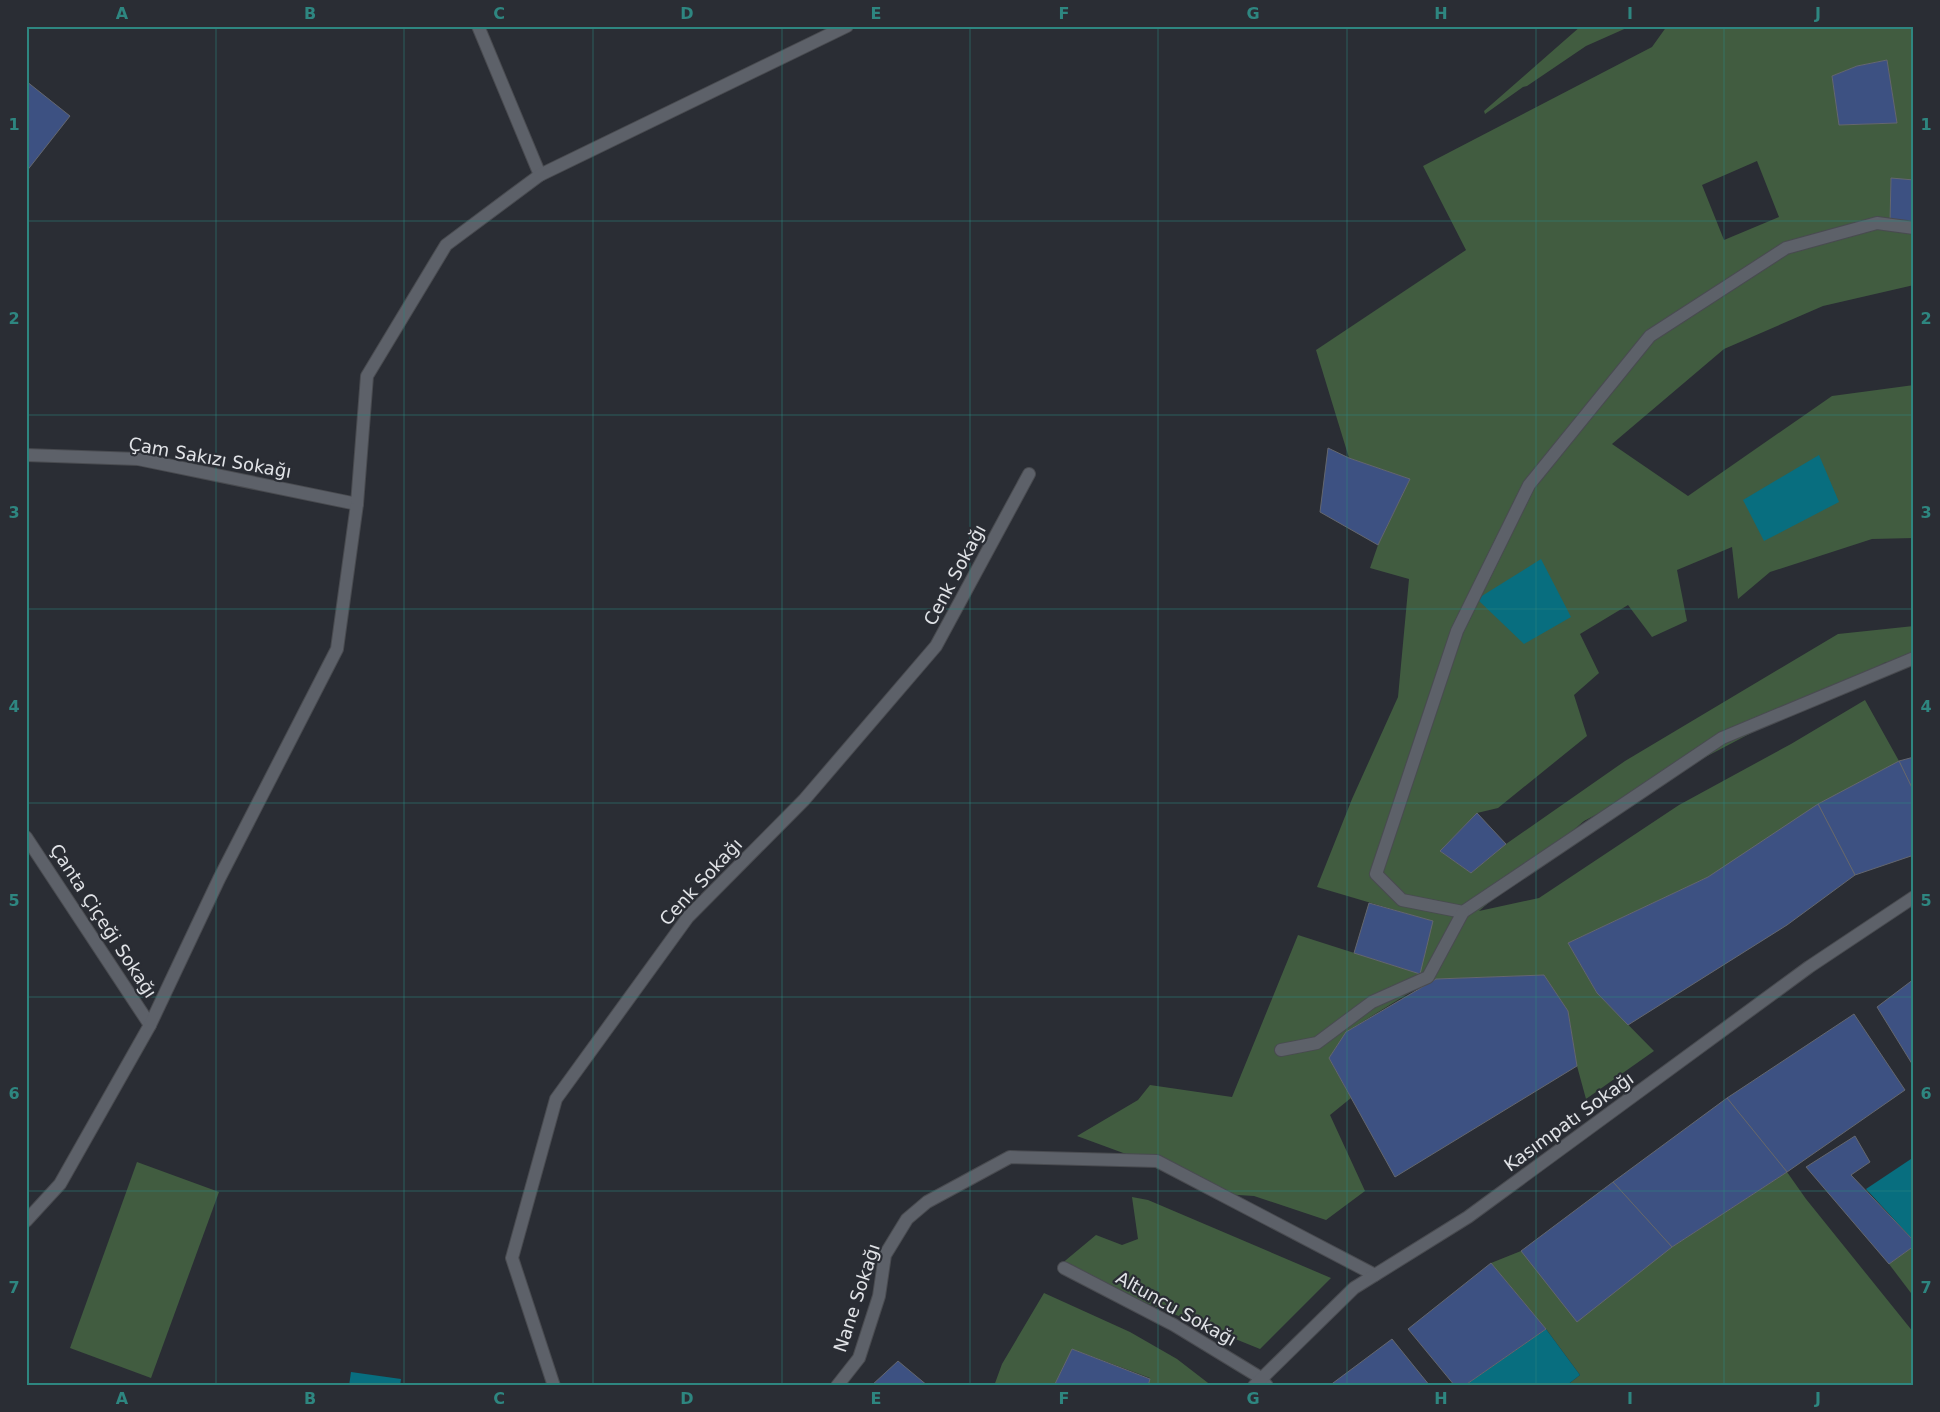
<svg xmlns="http://www.w3.org/2000/svg" width="1940" height="1412" font-family="'DejaVu Sans',sans-serif">
<style>
.green{fill:#415c40;fill-rule:evenodd}
.water{fill:#086e7f}
.building{fill:#3d5182;stroke:#64676f}
.lines{fill:none;stroke-linecap:round;stroke-linejoin:round}
.minor-casing{stroke:#494b50;stroke-width:14}
.minor{stroke:#5d6169;stroke-width:12}
.grid{fill:none;stroke:#2e8680;stroke-width:1;stroke-opacity:0.55}
.labels{text-anchor:middle;stroke-width:4.5;stroke-linejoin:round;paint-order:stroke}
.street-label{font-size:18px;fill:#e1e3e7;stroke:#2a2d34}
.neatline{fill:none;stroke:#2e8680;stroke-width:2}
.grid-label{font-size:16px;text-anchor:middle;font-weight:bold;fill:#2e8680}
</style>
<rect width="100%" height="100%" fill="#2a2d34"/>
<g class="green">
<polygon points="1581,26 1631,26 1586,46 1527,86 1523,87 1485,114 1484,111"/>
<path d="M1667 26H1914V180L1891 179 1890 223 1914 227V285L1823 306 1724 349 1612 444 1688 496 1832 396 1914 385V538L1872 539 1770 572 1738 599 1732 547 1677 570 1687 621 1652 637 1628 605 1580 634 1599 673 1574 695 1587 736 1498 808 1477 813 1440 851 1471 873 1506 844 1625 761 1838 634 1914 626V664L1886 662 1584 821 1479 911 1539 898 1679 805 1791 744 1865 700 1899 761 1708 877 1568 943 1597 993 1654 1051 1586 1099 1577 1066 1568 1011 1544 975 1436 979 1414 990 1346 1032 1329 1058 1351 1098 1330 1115 1365 1191 1326 1220 1254 1196 1222 1194 1145 1161 1077 1136 1138 1100 1150 1085 1232 1097 1298 935 1420 974 1432 921 1317 887 1352 799 1398 697 1409 579 1370 568 1378 545 1410 479 1349 458 1316 350 1466 250 1423 166 1652 47ZM1887 60 1897 123 1840 125 1832 76 1857 66ZM1757 161 1779 217 1724 240 1702 185Z"/>
<polygon points="137,1162 219,1192 151,1378 70,1348"/>
<polygon points="1787,1172 1806,1199 1914,1333 1914,1386 1566,1386 1580,1375 1546,1329 1491,1263 1521,1251 1672,1247"/>
<polygon points="1132,1197 1148,1200 1331,1278 1260,1349 1112,1289 1060,1265 1096,1235 1122,1245 1138,1239"/>
<polygon points="1914,1246 1914,1297 1889,1264"/>
<polygon points="1044,1293 1130,1332 1177,1359 1212,1386 1148,1386 1150,1378 1072,1349 1054,1386 994,1386 1002,1364"/>
</g>
<g class="water">
<polygon points="1819,455 1839,502 1764,541 1743,500"/>
<polygon points="1541,559 1571,617 1524,644 1477,599"/>
<polygon points="1914,1157 1914,1241 1866,1189"/>
<polygon points="1546,1329 1580,1375 1566,1386 1464,1386"/>
<polygon points="351,1372 401,1379 400,1386 349,1386"/>
</g>
<g class="building">
<polygon points="1887,60 1897,123 1839,125 1832,76 1857,66"/>
<polygon points="26,81 70,116 26,172"/>
<polygon points="1891,178 1914,180 1914,227 1890,223"/>
<polygon points="1328,448 1349,458 1410,479 1378,545 1320,512"/>
<polygon points="1914,757 1914,792 1899,761"/>
<polygon points="1899,761 1914,792 1914,855 1855,875 1818,804"/>
<polygon points="1818,804 1855,875 1787,925 1628,1025 1597,993 1568,943 1708,877"/>
<polygon points="1477,813 1506,844 1471,873 1440,851"/>
<polygon points="1369,903 1433,921 1420,974 1354,953"/>
<polygon points="1544,975 1568,1011 1577,1066 1395,1177 1329,1058 1346,1032 1436,979"/>
<polygon points="1914,979 1914,1067 1877,1007"/>
<polygon points="1854,1014 1905,1090 1787,1172 1727,1098"/>
<polygon points="1727,1098 1787,1172 1672,1247 1613,1182"/>
<polygon points="1855,1136 1870,1162 1851,1175 1914,1241 1914,1246 1889,1264 1806,1167"/>
<polygon points="1613,1182 1672,1247 1577,1322 1521,1251"/>
<polygon points="1491,1263 1546,1329 1464,1386 1455,1386 1408,1329"/>
<polygon points="1392,1339 1430,1386 1329,1386"/>
<polygon points="1072,1349 1150,1379 1148,1386 1054,1386"/>
<polygon points="898,1361 928,1386 871,1386"/>
</g>
<g class="lines">
<g class="minor-casing">
<g id="minor">
<polyline points="478,26 540,175"/>
<polyline points="1914,228 1877,223 1786,248 1650,336 1529,485 1457,631 1376,874 1402,900 1463,912 1722,738 1914,658"/>
<polyline points="26,455 138,459 357,504"/>
<polyline points="26,837 150,1025"/>
<polyline points="1281,1050 1317,1043 1372,1002 1428,977 1463,912"/>
<polyline points="26,1221 60,1184 150,1025 219,879 337,649 357,504 367,376 446,245 540,175 847,26"/>
<polyline points="1064,1268 1174,1325 1261,1378 1267,1386"/>
<polyline points="554,1386 512,1258 556,1099 688,917 804,800 936,646 1029,474"/>
<polyline points="837,1386 859,1358 879,1296 885,1255 907,1219 927,1202 1010,1157 1157,1161 1375,1275"/>
<polyline points="1254,1386 1354,1288 1468,1217 1809,967 1914,897"/>
</g>
</g>
<use href="#minor" class="minor"/>
</g>
<path class="grid" d="M216 26V1386M404 26V1386M593 26V1386M782 26V1386M970 26V1386M1158 26V1386M1347 26V1386M1536 26V1386M1724 26V1386M26 221H1914M26 415H1914M26 609H1914M26 803H1914M26 997H1914M26 1191H1914"/>
<g class="labels">
<g class="street-label">
<text transform="translate(210 458) rotate(10)" y="6">Çam Sakızı Sokağı</text>
<text transform="translate(955 575) rotate(-62)" y="6">Cenk Sokağı</text>
<text transform="translate(701 882) rotate(-47)" y="6">Cenk Sokağı</text>
<text transform="translate(103 921) rotate(57)" y="6">Çanta Çiçeği Sokağı</text>
<text transform="translate(1569 1122) rotate(-36)" y="6">Kasımpatı Sokağı</text>
<text transform="translate(857 1298) rotate(-72)" y="6">Nane Sokağı</text>
<text transform="translate(1176 1309) rotate(29)" y="6">Altuncu Sokağı</text>
</g>
</g>
<rect width="1940" height="1412" fill="none" stroke="#2a2d34" stroke-width="55"/>
<rect x="28" y="28" width="1884" height="1356" class="neatline"/>
<g class="grid-label">
<text x="122" y="19">A</text>
<text x="310" y="19">B</text>
<text x="499" y="19">C</text>
<text x="687" y="19">D</text>
<text x="876" y="19">E</text>
<text x="1064" y="19">F</text>
<text x="1253" y="19">G</text>
<text x="1441" y="19">H</text>
<text x="1630" y="19">I</text>
<text x="1818" y="19">J</text>
<text x="14" y="130">1</text>
<text x="1926" y="130">1</text>
<text x="14" y="324">2</text>
<text x="1926" y="324">2</text>
<text x="14" y="518">3</text>
<text x="1926" y="518">3</text>
<text x="14" y="712">4</text>
<text x="1926" y="712">4</text>
<text x="14" y="906">5</text>
<text x="1926" y="906">5</text>
<text x="14" y="1099">6</text>
<text x="1926" y="1099">6</text>
<text x="14" y="1293">7</text>
<text x="1926" y="1293">7</text>
<text x="122" y="1404">A</text>
<text x="310" y="1404">B</text>
<text x="499" y="1404">C</text>
<text x="687" y="1404">D</text>
<text x="876" y="1404">E</text>
<text x="1064" y="1404">F</text>
<text x="1253" y="1404">G</text>
<text x="1441" y="1404">H</text>
<text x="1630" y="1404">I</text>
<text x="1818" y="1404">J</text>
</g>
</svg>
